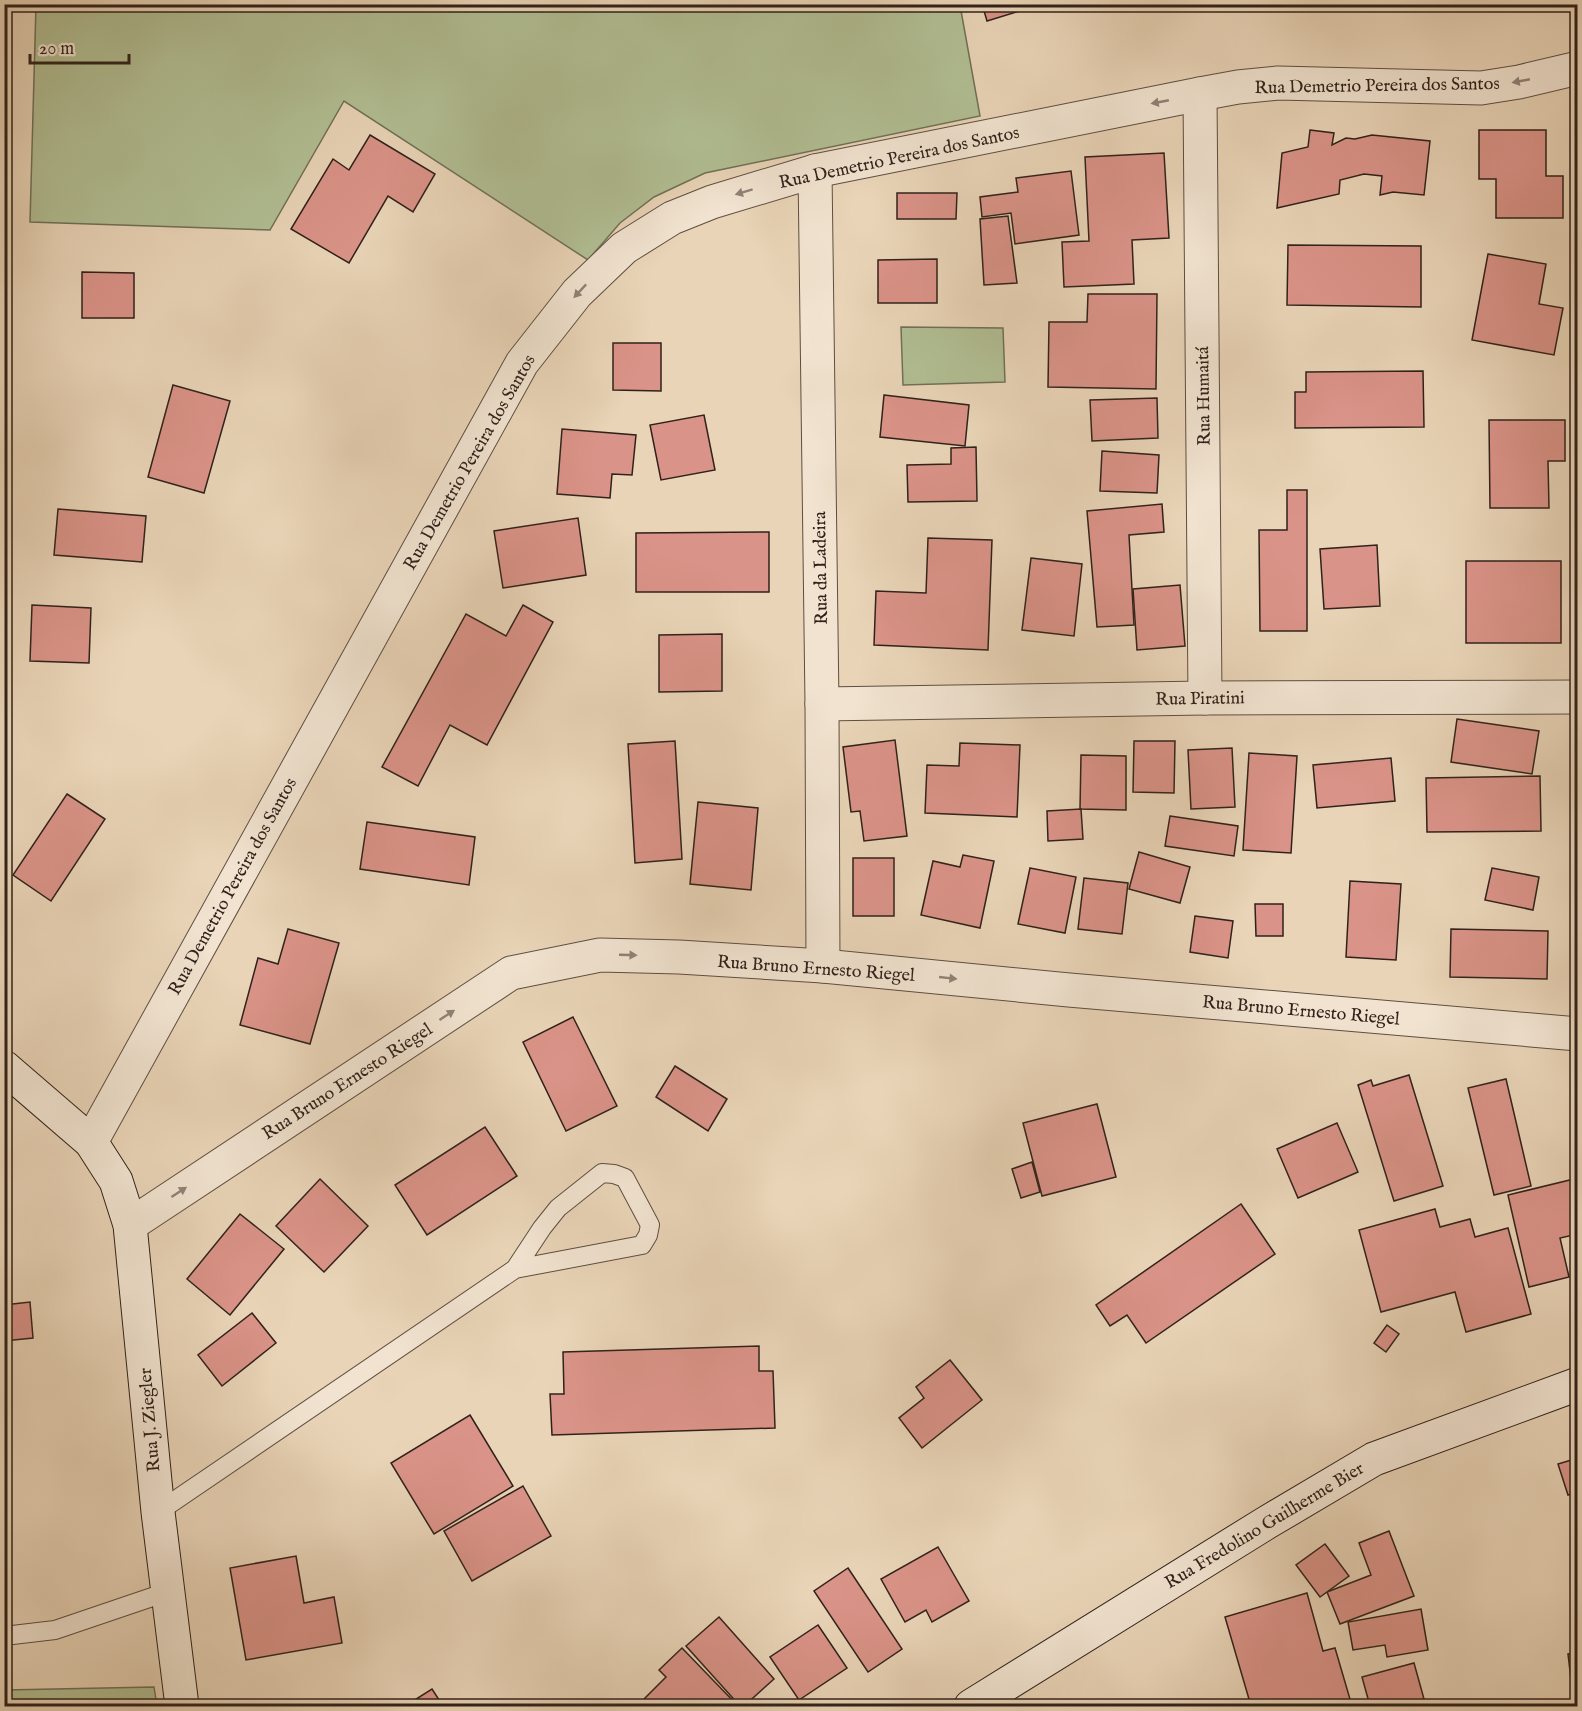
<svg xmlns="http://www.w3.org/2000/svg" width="1582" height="1711" font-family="'IM FELL English',serif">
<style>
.green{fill:#b1be93;stroke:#707057;stroke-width:1.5}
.building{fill:#da9388;stroke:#30221b;stroke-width:1.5}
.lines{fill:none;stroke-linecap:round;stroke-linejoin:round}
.lane-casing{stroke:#5e4e42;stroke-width:20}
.street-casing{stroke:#5e4e42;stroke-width:35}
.secondary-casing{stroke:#30221b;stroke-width:35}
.lane{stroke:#f1e3d0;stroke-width:18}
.street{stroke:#f1e3d0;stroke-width:33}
.secondary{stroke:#f1e3d0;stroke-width:33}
.oneway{fill:#908276}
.labels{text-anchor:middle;stroke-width:6;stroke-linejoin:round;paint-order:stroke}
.street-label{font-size:18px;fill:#30221b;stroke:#f1e3d0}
</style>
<rect width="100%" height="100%" fill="#e9d4b7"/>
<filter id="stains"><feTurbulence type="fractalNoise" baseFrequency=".00333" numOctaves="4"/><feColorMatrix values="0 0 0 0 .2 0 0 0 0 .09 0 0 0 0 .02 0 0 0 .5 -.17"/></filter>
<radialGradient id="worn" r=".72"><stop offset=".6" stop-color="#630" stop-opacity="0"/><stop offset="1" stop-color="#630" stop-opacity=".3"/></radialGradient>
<g class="green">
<polygon points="36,5 960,5 980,116 705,173 654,197 620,223 588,260 344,101 270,230 30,222"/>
<polygon points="901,327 1003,328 1005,382 903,385"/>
<polygon points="154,1687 157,1706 5,1706 5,1690"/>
</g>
<g class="building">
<polygon points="982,4 1043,4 987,21"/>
<polygon points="1310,130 1334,133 1332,145 1346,138 1355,139 1372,135 1430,141 1424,195 1393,192 1380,195 1382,176 1364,174 1340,180 1339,194 1277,208 1282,153 1308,147"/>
<polygon points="1479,130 1546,130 1546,176 1563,176 1563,218 1496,218 1496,179 1479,179"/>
<polygon points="370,135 435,174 413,212 388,196 349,263 291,229 333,159 349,170"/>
<polygon points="1164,153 1169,238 1132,240 1134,284 1064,287 1062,242 1089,241 1085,157"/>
<polygon points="1071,171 1079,235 1015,244 1011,213 982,217 980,197 1018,192 1016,178"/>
<polygon points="897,193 957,193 956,219 897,219"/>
<polygon points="1008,216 1017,283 984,285 980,219"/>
<polygon points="1288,245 1421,246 1421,307 1287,305"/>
<polygon points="1488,254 1546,264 1539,304 1563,308 1554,355 1472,340"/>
<polygon points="937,259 937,303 878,303 878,260"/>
<polygon points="82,272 134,273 134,318 82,318"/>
<polygon points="1088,294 1157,294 1156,389 1048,387 1049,322 1087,322"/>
<polygon points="613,343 661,343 661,391 613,390"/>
<polygon points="1423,371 1424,427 1295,428 1295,392 1306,392 1306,372"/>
<polygon points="173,385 230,401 204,493 148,477"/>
<polygon points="884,395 969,405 965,446 880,437"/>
<polygon points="1157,398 1158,438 1092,441 1090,400"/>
<polygon points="704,415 715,470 661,480 650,425"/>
<polygon points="1489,420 1565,420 1565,461 1548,461 1549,508 1490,508"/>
<polygon points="562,429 636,435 632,475 612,474 610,498 557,494"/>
<polygon points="976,447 977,501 908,502 907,465 951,464 951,448"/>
<polygon points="1102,451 1159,455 1157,493 1100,491"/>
<polygon points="1287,490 1307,490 1307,631 1260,631 1259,530 1287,530"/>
<polygon points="1162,504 1164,532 1129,535 1134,625 1097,627 1087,511"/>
<polygon points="58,509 146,516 142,562 54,555"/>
<polygon points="578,518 586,575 503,588 494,531"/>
<polygon points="769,532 769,592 636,592 636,533"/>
<polygon points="928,538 992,540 988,650 874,645 876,591 926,593"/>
<polygon points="1377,545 1380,606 1324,609 1320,549"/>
<polygon points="1031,558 1082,564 1074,636 1022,630"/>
<rect x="1466" y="561" width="95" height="82"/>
<polygon points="1180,585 1185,646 1137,650 1133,589"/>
<polygon points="32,605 91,608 89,663 30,661"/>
<polygon points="523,605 553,622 487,745 450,725 418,786 382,767 466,614 506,636"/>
<polygon points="722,634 722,691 659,692 659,635"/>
<polygon points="1457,719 1539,731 1532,774 1451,762"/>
<polygon points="895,740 907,836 864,841 860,811 851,812 843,747"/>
<polygon points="675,741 682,859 635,863 628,744"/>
<polygon points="1134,741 1175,741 1174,793 1133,792"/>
<polygon points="960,743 1020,745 1017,817 925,813 927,765 959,766"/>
<polygon points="1232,748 1235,807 1191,809 1188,750"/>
<polygon points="1249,753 1297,756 1291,853 1243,850"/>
<polygon points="1081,755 1126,756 1126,810 1080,809"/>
<polygon points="1391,758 1395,801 1317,808 1313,765"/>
<polygon points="1540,776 1541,831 1427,832 1426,778"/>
<polygon points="67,794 105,819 51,901 13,875"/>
<polygon points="698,802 758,808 751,890 690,884"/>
<polygon points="1081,809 1083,839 1048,841 1047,811"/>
<polygon points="1170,816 1238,826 1234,856 1165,846"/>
<polygon points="367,822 475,837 469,885 360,869"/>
<polygon points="1139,852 1190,867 1180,903 1129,889"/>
<polygon points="963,855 994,861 980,928 921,915 933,861 960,867"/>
<rect x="853" y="858" width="41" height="58"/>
<polygon points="1030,868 1076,877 1065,933 1018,924"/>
<polygon points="1492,868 1539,877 1533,910 1485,900"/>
<polygon points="1084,878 1128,883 1122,934 1078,929"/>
<polygon points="1350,881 1401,884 1396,960 1346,957"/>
<polygon points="1255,904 1283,904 1283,936 1256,936"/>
<polygon points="1195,916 1233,921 1228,958 1190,952"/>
<polygon points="288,929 339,943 310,1044 240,1025 258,958 278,964"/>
<polygon points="1451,929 1548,931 1547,979 1450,977"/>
<polygon points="573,1017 617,1106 566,1131 523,1042"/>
<polygon points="675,1066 727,1099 708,1131 656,1097"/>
<polygon points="1409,1075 1443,1186 1394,1201 1358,1085 1371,1080 1373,1086"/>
<polygon points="1506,1079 1531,1186 1494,1195 1468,1088"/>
<polygon points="1097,1104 1116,1177 1042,1196 1023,1123"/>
<polygon points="1337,1123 1358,1172 1298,1198 1277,1149"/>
<polygon points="485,1127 517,1176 427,1235 395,1185"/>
<polygon points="1032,1162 1040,1192 1021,1198 1012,1169"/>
<polygon points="1578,1178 1578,1234 1560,1238 1569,1277 1529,1287 1508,1195"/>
<polygon points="320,1179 368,1226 324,1272 276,1226"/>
<polygon points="1241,1204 1275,1254 1146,1343 1127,1315 1110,1326 1096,1305"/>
<polygon points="1435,1209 1440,1227 1470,1219 1475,1237 1508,1228 1531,1314 1466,1332 1455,1292 1381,1312 1359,1230"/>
<polygon points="240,1214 284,1249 230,1315 187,1279"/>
<polygon points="30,1302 33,1338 4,1341 4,1305"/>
<polygon points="252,1313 276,1343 222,1386 198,1355"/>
<polygon points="1387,1325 1399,1334 1386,1352 1374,1343"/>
<polygon points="759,1346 759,1371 773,1371 775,1428 552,1435 550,1394 564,1394 563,1352"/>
<polygon points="950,1360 982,1400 922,1448 899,1418 924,1398 916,1387"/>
<polygon points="470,1415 513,1486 434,1534 391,1463"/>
<polygon points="1578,1458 1578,1492 1568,1495 1558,1464"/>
<polygon points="523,1486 551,1536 472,1581 444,1531"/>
<polygon points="1389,1531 1414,1596 1340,1624 1327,1592 1371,1575 1359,1543"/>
<polygon points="1325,1544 1349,1576 1320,1597 1296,1565"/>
<polygon points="938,1547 969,1601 932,1622 926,1610 905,1622 881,1579"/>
<polygon points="296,1556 304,1603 334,1597 342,1643 246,1660 230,1568"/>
<polygon points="848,1568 902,1649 868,1672 814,1591"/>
<polygon points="1307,1593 1323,1651 1335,1648 1352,1706 1251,1706 1225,1617"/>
<polygon points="1421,1609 1428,1650 1387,1657 1385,1645 1353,1650 1348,1622"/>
<polygon points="719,1617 774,1679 744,1706 740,1706 686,1646"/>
<polygon points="818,1625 847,1668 799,1700 770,1657"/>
<polygon points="682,1648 738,1706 643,1706 640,1703 666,1677 659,1670"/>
<polygon points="1578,1653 1578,1706 1574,1706 1568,1654"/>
<polygon points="1414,1663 1424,1699 1398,1706 1370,1706 1362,1677"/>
<polygon points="432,1689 443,1706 405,1706"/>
</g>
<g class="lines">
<g class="lane-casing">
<g id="lane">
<polyline points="158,1512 515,1269 542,1228 558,1208 602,1173 614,1174 625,1178 650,1225 648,1235 642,1245 515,1269"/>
<polyline points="4,1636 55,1630 167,1592"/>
</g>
</g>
<g class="street-casing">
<g id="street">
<polyline points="1200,94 1205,698"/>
<polyline points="815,171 822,704 823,966"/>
<polyline points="822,704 1205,698 1578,697"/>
<polyline points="91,1142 522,363 577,293 624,248 672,218 712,202 815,171 1200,94 1238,87 1278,83 1481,88 1519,82 1578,68"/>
<polyline points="130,1225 511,973 600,955 679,957 823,966 1069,990 1578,1034"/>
</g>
</g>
<g class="secondary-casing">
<g id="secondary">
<polyline points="4,1067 91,1142 116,1181 130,1225 158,1512 182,1706"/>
<polyline points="971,1706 1266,1523 1374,1459 1578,1384"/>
</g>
</g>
<use href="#lane" class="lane"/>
<use href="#street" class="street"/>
<use href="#secondary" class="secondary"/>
</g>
<defs><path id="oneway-solid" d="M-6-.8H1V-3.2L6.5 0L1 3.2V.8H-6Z" transform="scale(1.5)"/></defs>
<g class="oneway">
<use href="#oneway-solid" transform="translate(1521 81) rotate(169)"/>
<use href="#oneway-solid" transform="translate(1160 102) rotate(169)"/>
<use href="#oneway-solid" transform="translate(744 192) rotate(163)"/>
<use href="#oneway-solid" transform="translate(580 291) rotate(133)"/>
<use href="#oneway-solid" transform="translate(628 955) rotate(2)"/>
<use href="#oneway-solid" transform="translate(948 978) rotate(6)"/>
<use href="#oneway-solid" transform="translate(447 1015) rotate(-33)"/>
<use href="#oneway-solid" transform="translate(179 1192) rotate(-33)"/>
</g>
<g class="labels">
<g class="street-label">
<text transform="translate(1377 85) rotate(-1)" y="6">Rua Demetrio Pereira dos Santos</text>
<text transform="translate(899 157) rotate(-12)" y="6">Rua Demetrio Pereira dos Santos</text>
<text transform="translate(1203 396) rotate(-91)" y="6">Rua Humaitá</text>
<text transform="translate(469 462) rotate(-60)" y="6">Rua Demetrio Pereira dos Santos</text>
<text transform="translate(820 568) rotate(-91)" y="6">Rua da Ladeira</text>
<text transform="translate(1200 698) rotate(-1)" y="6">Rua Piratini</text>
<text transform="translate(232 886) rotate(-61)" y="6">Rua Demetrio Pereira dos Santos</text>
<text transform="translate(816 968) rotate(4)" y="6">Rua Bruno Ernesto Riegel</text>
<text transform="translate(1301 1010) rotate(5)" y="6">Rua Bruno Ernesto Riegel</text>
<text transform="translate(347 1081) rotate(-33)" y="6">Rua Bruno Ernesto Riegel</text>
<text transform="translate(149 1420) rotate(-95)" y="6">Rua J. Ziegler</text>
<text transform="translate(1264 1525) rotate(-31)" y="6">Rua Fredolino Guilherme Bier</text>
</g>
</g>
<rect width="1582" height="1711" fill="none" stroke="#e9d4b7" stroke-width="24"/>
<rect x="6" y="6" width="1570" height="1699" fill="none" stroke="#30221b" stroke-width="3"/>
<rect x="12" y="12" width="1558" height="1687" fill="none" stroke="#30221b" stroke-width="1.5"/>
<path d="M30 54v9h99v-9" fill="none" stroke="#30221b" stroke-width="3"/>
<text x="39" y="54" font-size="18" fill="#30221b" stroke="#f1e3d0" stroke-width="4.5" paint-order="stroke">20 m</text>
<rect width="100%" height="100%" filter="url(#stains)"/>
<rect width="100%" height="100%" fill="url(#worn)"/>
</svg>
